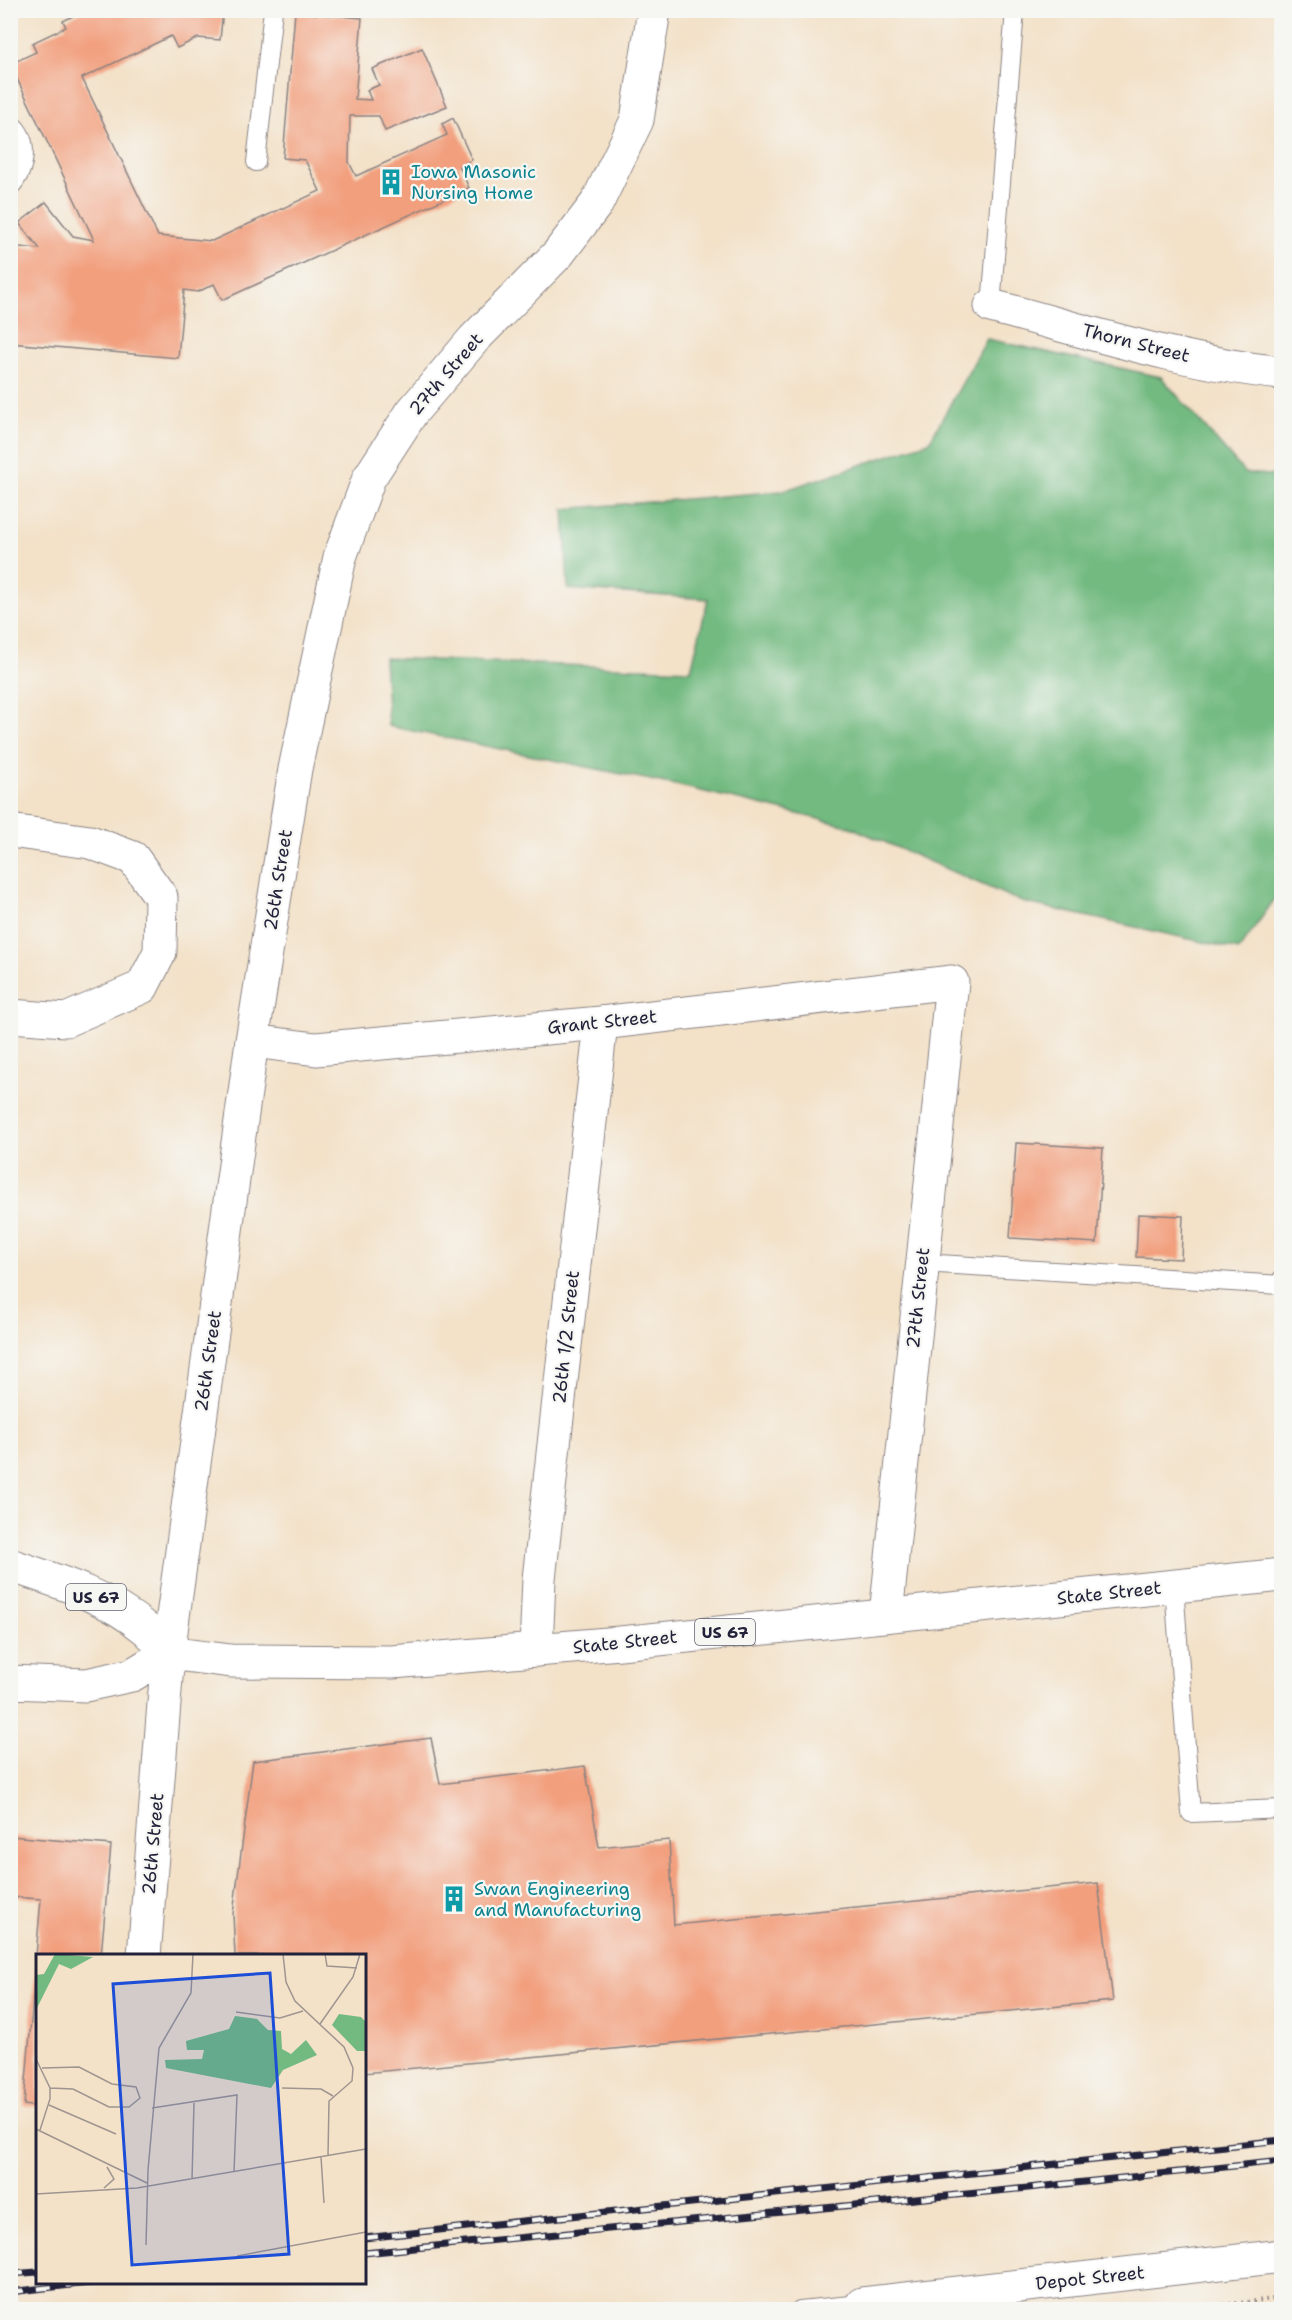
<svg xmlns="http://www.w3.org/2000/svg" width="1292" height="2320" font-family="'Shantell Sans',sans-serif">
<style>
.forest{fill:#72ba80;stroke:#4a6e5e;stroke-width:1.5}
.building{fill:#f29f7d}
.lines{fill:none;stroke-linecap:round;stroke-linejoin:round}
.lane-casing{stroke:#8a8282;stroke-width:20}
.street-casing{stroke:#8a8282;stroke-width:35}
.primary-casing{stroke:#8a8282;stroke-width:35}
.path{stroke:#8a8282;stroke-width:4;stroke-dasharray:1.5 4.5;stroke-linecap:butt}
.lane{stroke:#fff;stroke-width:18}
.street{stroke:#fff;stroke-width:33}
.primary{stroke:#fff;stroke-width:33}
.rail-casing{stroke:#22223b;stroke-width:7}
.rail{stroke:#f6f6f2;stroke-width:4.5;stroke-dasharray:14;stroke-linecap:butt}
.labels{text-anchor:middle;stroke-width:4.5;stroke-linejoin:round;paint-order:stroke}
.shield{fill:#f6f6f2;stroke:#626272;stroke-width:1.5}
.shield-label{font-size:16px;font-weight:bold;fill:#22223b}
.culture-label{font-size:18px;fill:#0d838f;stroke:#f6f6f2;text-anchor:start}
.street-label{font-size:18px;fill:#22223b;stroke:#f6f6f2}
.inset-road{fill:none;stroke:#9f9590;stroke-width:1.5}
.view{fill:#1d4ed8;fill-opacity:0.15;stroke:#1d4ed8;stroke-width:3}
.inset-edge{fill:none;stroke:#22223b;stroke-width:3}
</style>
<rect width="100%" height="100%" fill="#f6f6f2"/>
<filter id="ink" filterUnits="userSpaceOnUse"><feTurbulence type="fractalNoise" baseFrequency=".0167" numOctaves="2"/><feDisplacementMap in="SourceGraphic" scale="12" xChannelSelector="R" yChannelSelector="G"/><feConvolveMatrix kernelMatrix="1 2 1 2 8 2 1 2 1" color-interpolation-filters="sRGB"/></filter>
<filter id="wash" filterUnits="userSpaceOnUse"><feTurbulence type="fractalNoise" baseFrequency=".008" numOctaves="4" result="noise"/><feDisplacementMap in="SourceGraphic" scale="24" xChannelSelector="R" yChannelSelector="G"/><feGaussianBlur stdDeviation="1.35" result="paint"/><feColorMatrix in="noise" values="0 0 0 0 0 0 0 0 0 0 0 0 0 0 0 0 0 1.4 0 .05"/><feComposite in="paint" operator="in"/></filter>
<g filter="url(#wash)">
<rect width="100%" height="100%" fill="#f3e1c8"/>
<polygon class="forest" points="987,339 1161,377 1245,473 1281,476 1281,890 1239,950 1022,902 848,826 680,786 388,726 384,658 691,670 708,599 568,589 564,509 783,491 929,442"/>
<g id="blocks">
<g class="building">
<polygon points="85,10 223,10 220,40 198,38 177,48 171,36 82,78 158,236 212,241 320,191 305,160 283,158 295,12 362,18 355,99 371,100 367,90 379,85 372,69 422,48 447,106 385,131 379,116 350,116 349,162 356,176 447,135 442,124 453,118 472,160 459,166 469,188 222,300 214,284 198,292 184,290 178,358 10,343 10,246 40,249 19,223 46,202 73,236 94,240 10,64 36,52 32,43 66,27 63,21"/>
<polygon points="1016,1143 1103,1148 1097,1243 1010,1238"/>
<polygon points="1138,1214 1183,1216 1181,1259 1136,1257"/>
<polygon points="431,1738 440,1784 585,1766 599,1847 669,1840 674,1925 1098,1883 1113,2001 364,2073 364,1956 235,1956 233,1914 253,1761"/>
<polygon points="10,1836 111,1845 101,1956 36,1956 41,1899 10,1897"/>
<polygon points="36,1961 38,1961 38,2107 24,2105"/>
</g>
</g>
</g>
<g filter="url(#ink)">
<use href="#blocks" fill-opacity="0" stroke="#8a8282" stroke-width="1.5"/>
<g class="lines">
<g class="lane-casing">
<g id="lane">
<path d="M10 123C31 139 26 170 10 187"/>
<polyline points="256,162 273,10"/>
<polyline points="991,306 1015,10"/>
<polyline points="922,1263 1281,1285 1282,1279"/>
<polyline points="1174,1586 1191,1813 1282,1809"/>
<polyline points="800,2310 862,2304"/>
</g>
</g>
<g class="street-casing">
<g id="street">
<path d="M991 306C1086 331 1183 363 1282 373"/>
<polyline points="10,831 90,842 133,858 161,897 160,952 142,987 66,1020 10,1016"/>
<polyline points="252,1041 316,1049 601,1023 952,982 886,1615"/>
<polyline points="536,1650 539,1579 601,1023"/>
<polyline points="144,1956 168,1653 252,1041 295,769 340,557 369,478 412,412 474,339 558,254 597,203 637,120 654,10"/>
<polyline points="862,2304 1282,2256"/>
</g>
</g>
<g class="primary-casing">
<g id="primary">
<path d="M10 1565C58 1581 107 1596 146 1629 154 1636 161 1645 168 1653"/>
<polyline points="10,1682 86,1685 132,1675 168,1653 231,1661 392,1662 620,1643 1282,1575"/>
</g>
</g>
<polyline class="path" points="1176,2310 1282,2298"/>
<use href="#lane" class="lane"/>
<use href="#street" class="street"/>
<use href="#primary" class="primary"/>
<g class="rail-casing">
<g id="rail">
<polyline points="364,2238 1282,2140"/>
<polyline points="364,2253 1028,2188 1282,2161"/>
<polyline points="10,2274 38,2272"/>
<polyline points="10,2292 97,2282"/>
</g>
</g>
<use href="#rail" class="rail"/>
</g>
</g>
<defs>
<g id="building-bare" transform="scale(2.07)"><path d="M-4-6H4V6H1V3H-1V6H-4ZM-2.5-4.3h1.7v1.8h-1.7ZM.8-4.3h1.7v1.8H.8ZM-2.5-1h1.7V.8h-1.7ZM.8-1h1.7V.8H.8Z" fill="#0f9aa8" stroke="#f6f6f2" stroke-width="2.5" paint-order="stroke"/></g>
</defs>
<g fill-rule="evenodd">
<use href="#building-bare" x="391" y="182"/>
<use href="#building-bare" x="454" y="1899"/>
</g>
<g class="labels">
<g class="shield">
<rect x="66" y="1584" width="60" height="26" rx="4.5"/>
<rect x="695" y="1619" width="60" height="26" rx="4.5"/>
</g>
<g class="shield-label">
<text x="96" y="1603">US 67</text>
<text x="725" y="1638">US 67</text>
</g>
<g class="culture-label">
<text x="411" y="178">Iowa Masonic<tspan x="411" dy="21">Nursing Home</tspan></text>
<text x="474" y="1895">Swan Engineering<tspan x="474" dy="21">and Manufacturing</tspan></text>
</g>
<g class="street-label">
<text transform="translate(1136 343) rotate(14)" y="6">Thorn Street</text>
<text transform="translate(446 374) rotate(-49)" y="6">27th Street</text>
<text transform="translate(278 880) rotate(-81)" y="6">26th Street</text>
<text transform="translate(602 1022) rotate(-6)" y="6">Grant Street</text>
<text transform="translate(918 1298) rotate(-84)" y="6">27th Street</text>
<text transform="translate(566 1337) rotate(-84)" y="6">26th 1/2 Street</text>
<text transform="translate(208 1361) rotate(-82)" y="6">26th Street</text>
<text transform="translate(1109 1593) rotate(-6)" y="6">State Street</text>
<text transform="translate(625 1642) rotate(-6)" y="6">State Street</text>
<text transform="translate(153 1844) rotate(-85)" y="6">26th Street</text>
<text transform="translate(1090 2278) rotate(-6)" y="6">Depot Street</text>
</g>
</g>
<g transform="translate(36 1954)">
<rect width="330" height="330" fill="#f3e1c8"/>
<path d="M19 0 57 3 35 15 23 10 0 56V21L8 20ZM303 60 325 63 330 68V97H321L296 71ZM199 62 221 65 232 76 245 77 246 95 255 100 270 86 281 101 247 116 235 134 130 114 129 106 166 105 168 96H151L150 87 193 75Z" fill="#72ba80"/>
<path class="inset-road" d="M247 0 250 28 259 47 308 93 317 114 316 127 293 147 292 202M289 0 291 12 321 14M200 58 244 64 267 57M284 70 317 23 324 0M0 105 14 134V145L4 176M6 114 43 113 76 130 100 133 104 144 93 153H73L37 135 14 134M246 134 285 135 297 142M13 151 80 180M116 154 201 141 198 218M0 175 111 229M285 203 288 249M156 225 158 149M68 234 78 225 71 213M0 240 101 234 330 195M110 291 112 216 123 94 155 39 157 0M201 302 330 278"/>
<path class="view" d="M234 19 253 300 96 311 77 30Z"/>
<rect width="330" height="330" class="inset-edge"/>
</g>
<rect width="1292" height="2320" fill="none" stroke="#f6f6f2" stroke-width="36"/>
</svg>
